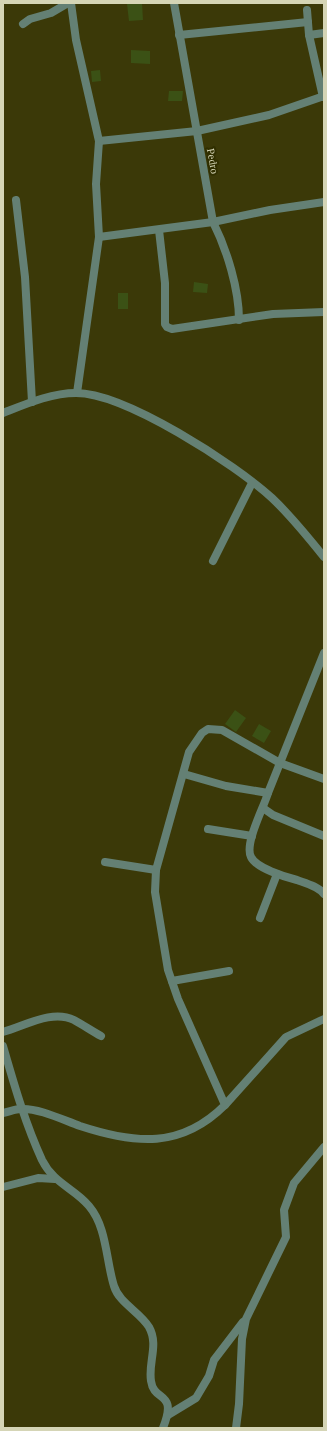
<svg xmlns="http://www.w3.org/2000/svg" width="327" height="1431" font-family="Georgia,serif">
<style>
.building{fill:#3b5115}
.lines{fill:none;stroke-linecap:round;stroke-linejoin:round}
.minor{stroke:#648074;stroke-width:8}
.labels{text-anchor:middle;stroke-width:4;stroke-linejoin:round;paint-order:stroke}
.street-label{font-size:11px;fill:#d5d5b6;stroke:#302f00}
</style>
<rect width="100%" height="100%" fill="#3b3908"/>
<g class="building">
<polygon points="142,3 143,20 129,21 127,4"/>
<polygon points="131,50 150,51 150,64 131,63"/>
<polygon points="100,70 101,81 92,82 91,71"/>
<polygon points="169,91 183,91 182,101 168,101"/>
<polygon points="194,282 208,284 207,293 193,292"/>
<rect x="118" y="293" width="10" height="16"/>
<polygon points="235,710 246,718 236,732 225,724"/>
<polygon points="259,724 271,731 264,743 252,736"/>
</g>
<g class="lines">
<g class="minor">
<polyline points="71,3 76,40 99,141 96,184 99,237 77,393"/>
<path d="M174 3 213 222C227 250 239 289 239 320"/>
<polyline points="307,10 309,35 323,97"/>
<polyline points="23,24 30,19 51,13 68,3"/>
<polyline points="179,35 308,22"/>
<polyline points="309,35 324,33"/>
<polyline points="99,141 197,131 269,115 324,96"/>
<polyline points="16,200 25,277 32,402"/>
<polyline points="159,230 165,283 165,324 167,327 172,329 273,314 324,312"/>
<polyline points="99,237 213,222 270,210 324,202"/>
<path d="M3 413C26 404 51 393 76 393 125 393 235 464 272 498 291 516 308 537 324 557"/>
<polyline points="213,561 252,483"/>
<path d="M184 774 226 786 268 793C264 807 244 844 251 857 256 868 285 877 297 880 305 883 318 886 324 894"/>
<polyline points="268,793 324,653"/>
<polyline points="263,808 273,815 324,836"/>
<polyline points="208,829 252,836"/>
<polyline points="105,862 156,870"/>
<polyline points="260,918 277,874"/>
<polyline points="172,981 229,971"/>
<path d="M3 1032C25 1026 52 1009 74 1020 83 1025 92 1031 101 1036"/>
<path d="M3 1046C14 1084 25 1123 42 1160 54 1184 74 1188 89 1206 107 1227 106 1261 114 1286 119 1303 140 1312 149 1327 159 1345 148 1362 151 1381 154 1403 178 1390 163 1428"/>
<polyline points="225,1105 286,1037 324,1019"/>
<path d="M3 1113C9 1112 15 1109 21 1109 39 1108 63 1120 80 1126 135 1144 181 1149 225 1105L178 999 168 970 155 892 156 870 189 752 202 733 208 729 222 730 280 763 324 779"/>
<polyline points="3,1187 38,1178 55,1179"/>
<polyline points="168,1415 196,1398 209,1376 214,1360 243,1322"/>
<polyline points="236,1428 239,1404 242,1339 246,1319 286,1237 284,1210 294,1183 324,1147"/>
</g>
</g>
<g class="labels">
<g class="street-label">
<text transform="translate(213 161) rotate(80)" y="4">Pedro</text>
</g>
</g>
<rect width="327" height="1431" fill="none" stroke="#d5d5b6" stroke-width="8"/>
</svg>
